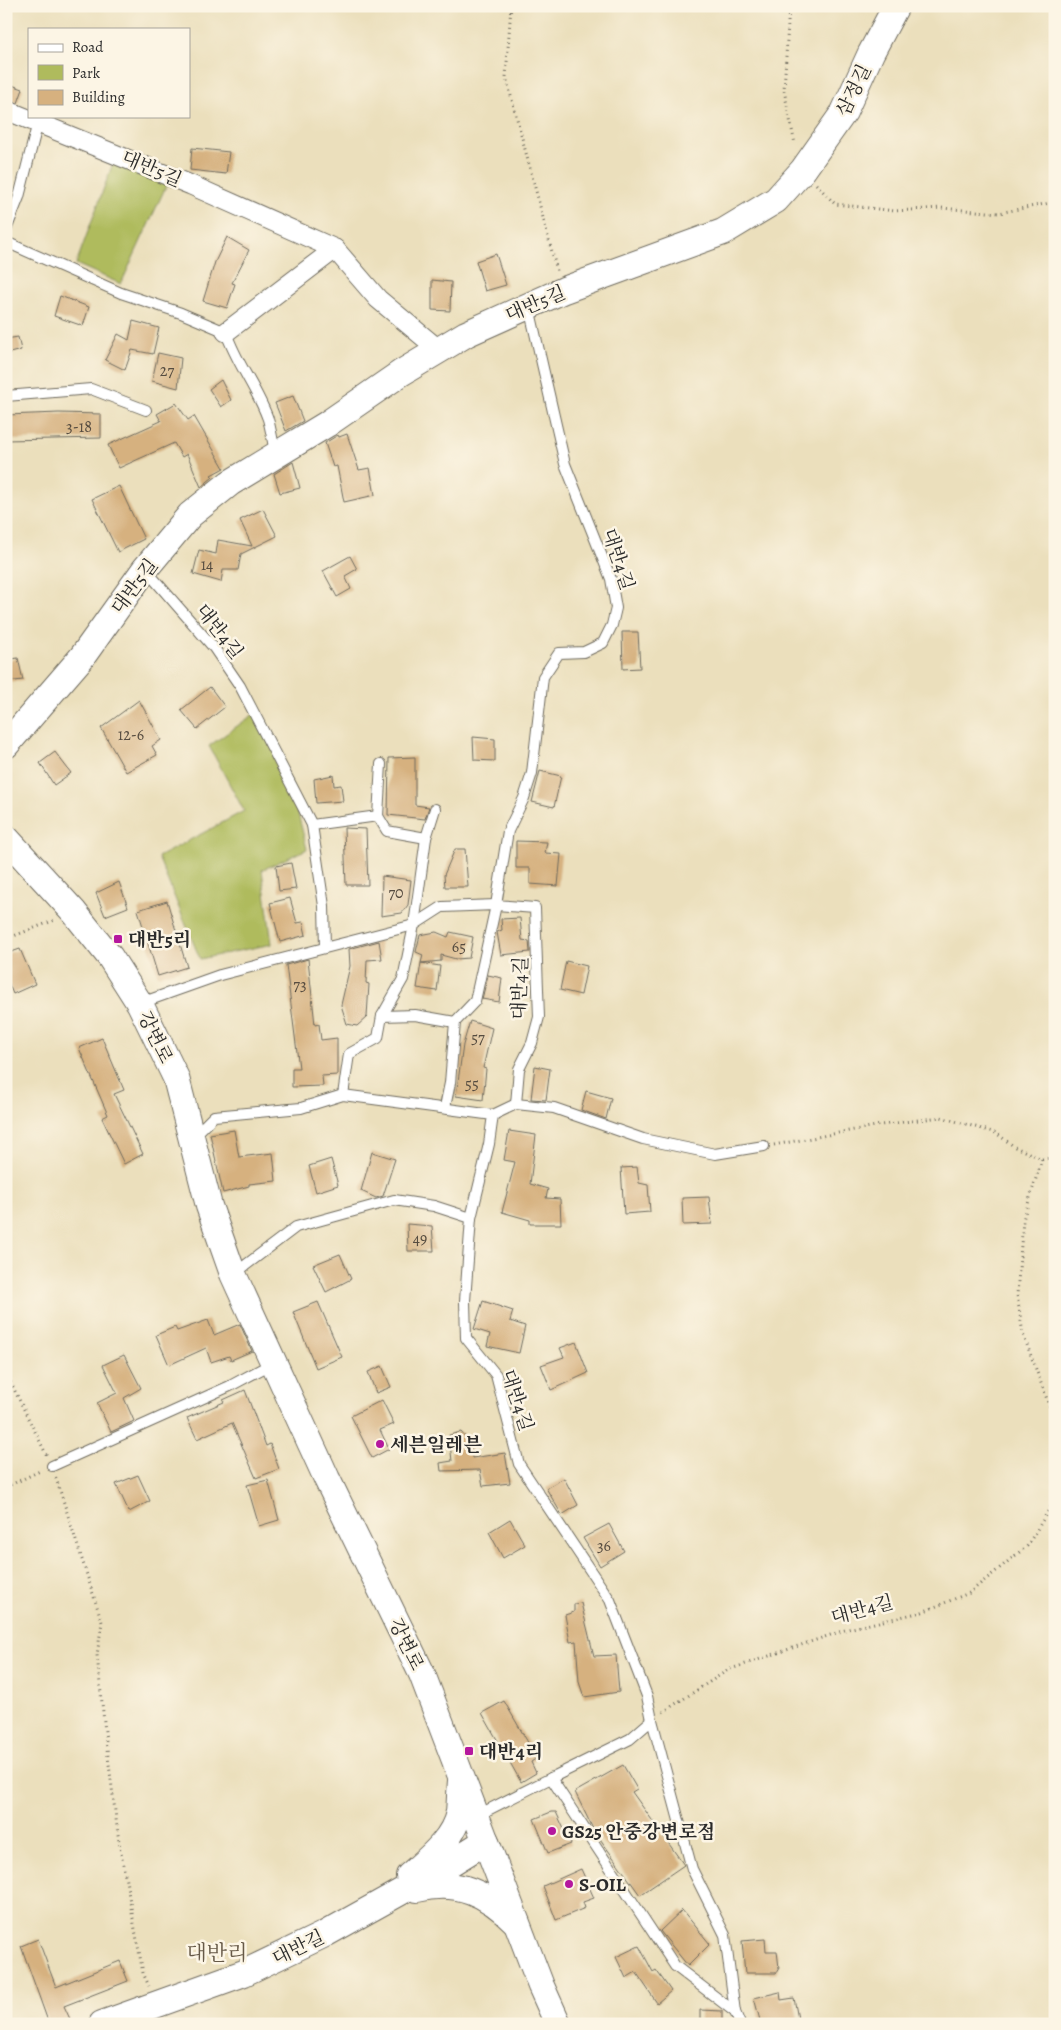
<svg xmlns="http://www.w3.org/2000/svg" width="1061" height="2030" font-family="Alegreya,'Noto Serif KR',serif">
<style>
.green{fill:#afbb5d;stroke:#6d7344}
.building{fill:#d6b17f}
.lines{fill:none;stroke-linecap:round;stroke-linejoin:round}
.lane-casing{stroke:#6e6a5e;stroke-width:12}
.street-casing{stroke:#6e6a5e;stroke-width:21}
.secondary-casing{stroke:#6e6a5e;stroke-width:28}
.path{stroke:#6e6a5e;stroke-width:3;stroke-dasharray:1 4;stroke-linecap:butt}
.lane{stroke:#fff;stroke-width:10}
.street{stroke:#fff;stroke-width:19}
.secondary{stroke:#fff;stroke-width:26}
.poi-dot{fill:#b5179e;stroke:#fcf5e5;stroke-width:2}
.labels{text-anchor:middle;stroke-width:5;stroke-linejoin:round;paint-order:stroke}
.number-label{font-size:16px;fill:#564c40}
.street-label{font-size:19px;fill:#2b2b2b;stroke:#fcf5e5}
.poi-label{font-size:19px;font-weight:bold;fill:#2b2b2b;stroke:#fcf5e5;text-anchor:start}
.quarter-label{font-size:21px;fill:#675a48;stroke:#fcf5e5}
</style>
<rect width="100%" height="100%" fill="#fcf5e5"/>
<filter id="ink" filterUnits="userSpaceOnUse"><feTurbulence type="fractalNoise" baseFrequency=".02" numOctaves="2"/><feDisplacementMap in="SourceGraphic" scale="10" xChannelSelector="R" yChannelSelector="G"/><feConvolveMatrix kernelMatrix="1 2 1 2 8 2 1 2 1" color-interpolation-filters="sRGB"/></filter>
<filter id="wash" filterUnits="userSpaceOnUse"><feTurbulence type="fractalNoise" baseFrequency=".0096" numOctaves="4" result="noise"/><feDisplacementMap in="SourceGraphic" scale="20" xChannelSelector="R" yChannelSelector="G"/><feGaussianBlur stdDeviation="1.12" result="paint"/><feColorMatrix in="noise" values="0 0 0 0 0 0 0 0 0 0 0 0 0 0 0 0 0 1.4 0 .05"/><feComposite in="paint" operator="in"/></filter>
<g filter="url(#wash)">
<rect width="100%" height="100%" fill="#ebdfbc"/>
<g class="green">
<polygon points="113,163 167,184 121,284 76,264"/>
<polygon points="257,712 290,782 307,849 262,870 272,944 200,959 158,857 244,811 209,746"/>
</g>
<g id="blocks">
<g class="building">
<polygon points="6,83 23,89 18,103 6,99"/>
<polygon points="192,148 229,152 226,174 190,170"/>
<polygon points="227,237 249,250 232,283 235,284 227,308 203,301 215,262"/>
<polygon points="496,254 506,285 485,291 476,261"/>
<polygon points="432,280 451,282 450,311 432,310"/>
<polygon points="60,296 89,307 83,326 54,316"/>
<polygon points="133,321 159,328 153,354 132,350 125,370 105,360 118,334 129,340"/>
<polygon points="18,337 21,350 6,354 6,339"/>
<polygon points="158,353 181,358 178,388 152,381"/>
<polygon points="221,380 231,400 221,407 209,389"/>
<polygon points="293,396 303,421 286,431 275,403"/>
<polygon points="176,403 188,420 194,416 224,468 211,475 213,477 201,487 187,454 182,457 174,443 119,468 108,445 161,421 157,414"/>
<polygon points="59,413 101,414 101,438 6,440 6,415"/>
<polygon points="347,434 359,470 370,468 375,495 344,502 337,466 333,467 325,443 338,435 339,437"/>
<polygon points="293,462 300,488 280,493 274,474"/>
<polygon points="119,486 144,539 118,552 92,499"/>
<polygon points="263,509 277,536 241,554 238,570 223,570 221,582 193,574 199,550 216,554 218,540 252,546 240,520"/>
<polygon points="350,556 357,569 345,576 351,589 337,597 323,571"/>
<polygon points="622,632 638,632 640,668 623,669"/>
<polygon points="18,658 23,680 6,682 6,660"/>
<polygon points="210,687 225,707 197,729 181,710"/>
<polygon points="139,700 161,740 152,746 157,755 126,772 101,728"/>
<polygon points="473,737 495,739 495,761 474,760"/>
<polygon points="55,752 71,773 54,785 40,763"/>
<polygon points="415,757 415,805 429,807 425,819 388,815 389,758"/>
<polygon points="540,771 561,776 554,807 532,802"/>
<polygon points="333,775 334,786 341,785 343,801 316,803 314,779"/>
<polygon points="344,828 366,829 368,885 346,885"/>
<polygon points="516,841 547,842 545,853 561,854 558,886 530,884 530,868 516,868"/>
<polygon points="455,849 465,849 468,887 445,887 444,875"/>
<polygon points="291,863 296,889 279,891 276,866"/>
<polygon points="382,876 411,880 408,905 402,913 381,916"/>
<polygon points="119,882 128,907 105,916 96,893"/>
<polygon points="290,898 297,923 303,922 306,935 280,942 270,903"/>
<polygon points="167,901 187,967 158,976 138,910"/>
<polygon points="520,918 522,940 529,941 530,952 501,955 497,932 502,930 501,919"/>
<polygon points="436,932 448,937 450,932 473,937 469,958 456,959 441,955 441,961 421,963 423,955 416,952 420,935"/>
<polygon points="379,941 382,959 367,960 366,983 369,984 367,1017 357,1026 347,1024 341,1005 350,966 349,949"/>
<polygon points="20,949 35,984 13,994 6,977 6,954"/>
<polygon points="308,959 315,1025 319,1024 321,1040 337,1038 337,1075 322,1076 323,1086 292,1087 292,1068 299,1068 286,965"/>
<polygon points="566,961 587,966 581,995 560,990"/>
<polygon points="421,963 440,966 437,991 417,988"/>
<polygon points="488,975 502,978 499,1002 482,999"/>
<polygon points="470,1021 492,1028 483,1068 486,1069 483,1100 456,1096 463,1045"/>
<polygon points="102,1038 124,1090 114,1094 143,1154 124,1164 102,1118 108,1115 79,1048"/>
<polygon points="535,1066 550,1069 546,1100 531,1099"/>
<polygon points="586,1091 611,1098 606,1119 581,1110"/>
<polygon points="234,1130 239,1157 273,1153 276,1181 249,1184 249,1186 223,1193 210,1134"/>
<polygon points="509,1131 536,1135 530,1184 548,1189 546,1198 560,1199 561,1224 530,1224 530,1220 502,1212 515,1162 504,1160"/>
<polygon points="372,1152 395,1159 383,1196 376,1198 361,1191"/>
<polygon points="331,1159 338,1185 316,1192 309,1166"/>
<polygon points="637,1167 639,1183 648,1185 650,1212 624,1214 621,1168"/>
<polygon points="709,1197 712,1224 683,1225 682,1198"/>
<polygon points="407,1224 432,1226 434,1251 408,1251"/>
<polygon points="340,1254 351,1279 326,1292 313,1265"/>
<polygon points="483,1301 513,1311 510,1321 525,1326 519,1353 487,1346 490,1334 474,1329"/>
<polygon points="318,1302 342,1357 316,1368 293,1312"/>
<polygon points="208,1320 214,1335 240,1324 252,1351 231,1360 229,1356 211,1362 206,1348 169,1365 156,1335 175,1327 177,1331"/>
<polygon points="576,1342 588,1373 551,1390 541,1365 564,1357 560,1348"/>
<polygon points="124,1355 141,1388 124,1398 134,1421 111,1432 97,1403 117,1393 103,1365"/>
<polygon points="382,1366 391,1387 376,1393 368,1372"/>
<polygon points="245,1390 266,1446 270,1444 279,1469 256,1478 232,1423 197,1439 187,1418 224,1402 223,1400"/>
<polygon points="382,1400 394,1424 380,1430 389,1449 372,1458 351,1416"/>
<polygon points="461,1432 471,1444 472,1458 505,1453 510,1483 483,1486 480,1470 441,1471 440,1463 452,1461 449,1435"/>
<polygon points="138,1475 150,1501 129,1512 116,1484"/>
<polygon points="564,1478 578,1505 562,1515 546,1488"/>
<polygon points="268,1480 279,1520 259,1526 247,1485"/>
<polygon points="510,1519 525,1545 503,1558 489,1532"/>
<polygon points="609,1524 624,1551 600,1566 583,1538"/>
<polygon points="581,1603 594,1656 616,1655 619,1692 584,1697 579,1682 576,1641 570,1642 565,1615 574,1612 574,1604"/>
<polygon points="504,1701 537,1758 531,1762 536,1773 521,1782 482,1713"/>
<polygon points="623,1765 637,1789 632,1792 684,1865 640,1895 593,1829 575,1792"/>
<polygon points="551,1812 556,1812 571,1844 548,1853 534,1819"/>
<polygon points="581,1869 594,1898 583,1902 585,1908 556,1920 543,1886"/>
<polygon points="682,1910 710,1944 688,1966 660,1931"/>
<polygon points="38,1939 56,1987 120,1961 128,1981 64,2006 70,2019 49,2024 21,1946"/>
<polygon points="765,1939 766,1951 777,1951 779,1968 776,1973 745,1973 742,1941"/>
<polygon points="639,1946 653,1972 656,1970 671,1991 657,2003 636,1972 626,1978 616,1957"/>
<polygon points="780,1992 781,2000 794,1998 799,2024 761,2024 754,1998"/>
<polygon points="700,2010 722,2011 722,2024 700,2024"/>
</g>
</g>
</g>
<g filter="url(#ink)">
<use href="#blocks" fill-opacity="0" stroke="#6e6a5e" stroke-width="1"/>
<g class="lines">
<g class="lane-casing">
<g id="lane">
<polyline points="6,230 19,197 38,122"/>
<path d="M6 242 121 293 181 313 226 332C236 363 257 388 268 419 271 430 273 442 275 453"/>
<polyline points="6,396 91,389 146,410"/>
<polyline points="146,570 214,648 240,686 312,825 324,906 325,947"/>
<polyline points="378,816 387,831 426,838"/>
<polyline points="312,825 378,816 381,764"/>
<polyline points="141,1003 220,975 414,925 426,838 435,809"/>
<polyline points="382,1016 415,1015 455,1022"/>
<polyline points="343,1095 349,1054 378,1038 382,1016 403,979 414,925 442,907 496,905 475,1001 455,1022 450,1083 445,1107"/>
<polyline points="516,1104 519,1069 532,1043 539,1017 535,908 496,905 508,831 524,798 532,773 543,677 559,653 584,652 603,643 612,625 616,608 611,579 565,464 529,307"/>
<polyline points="493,1115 516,1104 554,1108 643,1139 715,1154 764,1146"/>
<polyline points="194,1136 214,1116 301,1108 343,1095 493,1115 489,1144 471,1218 465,1301 466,1338 496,1375 519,1464 610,1600 647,1696 652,1720"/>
<polyline points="234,1274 296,1227 394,1200 434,1206 471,1218"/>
<polyline points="52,1466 230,1386 273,1363"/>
<polyline points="551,1778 630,1739 652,1720 692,1869 725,1935 735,2012"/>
<polyline points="476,1816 551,1778 675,1966 735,2012 740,2024"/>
</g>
</g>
<g class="street-casing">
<g id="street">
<polyline points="6,110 191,185 335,249 226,332"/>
<polyline points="335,249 378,299 438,349"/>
</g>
</g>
<g class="secondary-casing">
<g id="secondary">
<polyline points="6,745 82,657 145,569 190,515 230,483 327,424 401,373 466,334 564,290 723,232 776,200 803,170 844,112 871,53 896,6"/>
<polyline points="6,838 74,912 110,957 140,1004 176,1078 209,1206 233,1274 327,1479 422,1674 541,1986 558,2024"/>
<path d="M409 1876C428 1859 454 1839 459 1812 460 1802 460 1791 461 1781"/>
<path d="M417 1889C458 1879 487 1893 516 1922"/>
<polyline points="102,2024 244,1973 325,1934 433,1874 486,1841"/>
</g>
</g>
<g class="path">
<polyline points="511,6 506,77 557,271"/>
<polyline points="789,6 784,90 795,144"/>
<polyline points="1051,6 1051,13 1055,14"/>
<polyline points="816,184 835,204 895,211 941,208 999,213 1055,202"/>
<polyline points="6,939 55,920"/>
<polyline points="774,1145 881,1125 941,1117 996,1133 1015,1147 1042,1159 1023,1220 1017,1295 1023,1334 1055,1421"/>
<polyline points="1042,1159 1055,1158"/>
<polyline points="6,1373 47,1456"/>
<polyline points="56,1478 102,1622 97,1655 106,1741 119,1842 143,1973 149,1986"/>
<polyline points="6,1487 42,1470"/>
<polyline points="663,1712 728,1670 848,1629 922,1612 969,1593 1027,1546 1055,1500"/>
</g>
<use href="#lane" class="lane"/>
<use href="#street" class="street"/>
<use href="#secondary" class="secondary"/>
</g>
</g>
<g class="poi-dot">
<rect x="113" y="934" width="10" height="10" rx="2.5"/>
<circle cx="380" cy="1444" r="5"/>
<rect x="464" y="1746" width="10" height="10" rx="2.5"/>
<circle cx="552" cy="1831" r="5"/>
<circle cx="569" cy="1884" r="5"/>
</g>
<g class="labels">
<g class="number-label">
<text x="167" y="376">27</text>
<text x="79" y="432">3-18</text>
<text x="207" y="570">14</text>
<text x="131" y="740">12-6</text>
<text x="396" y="898">70</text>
<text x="459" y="952">65</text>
<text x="300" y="990">73</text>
<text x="478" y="1043">57</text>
<text x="472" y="1089">55</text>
<text x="420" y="1244">49</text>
<text x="604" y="1551">36</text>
</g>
<g class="street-label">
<text transform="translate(853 90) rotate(-64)" y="7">삼정길</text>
<text transform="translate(152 168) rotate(23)" y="7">대반5길</text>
<text transform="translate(535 303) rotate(-23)" y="7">대반5길</text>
<text transform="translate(619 559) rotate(72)" y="7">대반4길</text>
<text transform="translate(134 586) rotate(-53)" y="7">대반5길</text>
<text transform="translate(220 631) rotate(52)" y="7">대반4길</text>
<text transform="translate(519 988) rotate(-88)" y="7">대반4길</text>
<text transform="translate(156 1037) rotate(64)" y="7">강변로</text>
<text transform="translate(518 1400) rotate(72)" y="7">대반4길</text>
<text transform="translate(862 1609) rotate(-15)" y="7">대반4길</text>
<text transform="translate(407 1644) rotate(64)" y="7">강변로</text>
<text transform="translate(298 1947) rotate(-26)" y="7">대반길</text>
</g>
<g class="poi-label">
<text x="128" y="946">대반5리</text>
<text x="390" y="1451">세븐일레븐</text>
<text x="479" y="1758">대반4리</text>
<text x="562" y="1838">GS25 안중강변로점</text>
<text x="579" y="1891">S-OIL</text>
</g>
<g class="quarter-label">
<text x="217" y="1960">대반리</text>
</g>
</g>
<rect width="1061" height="2030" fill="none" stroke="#fcf5e5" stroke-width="25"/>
<rect x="28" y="28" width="162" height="90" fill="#fcf5e5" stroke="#a8a49b"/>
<rect x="38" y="44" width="25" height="8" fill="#ffffff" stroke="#a8a49b"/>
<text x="72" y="52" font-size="15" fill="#2b2b2b">Road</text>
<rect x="38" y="65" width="25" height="15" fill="#afbb5d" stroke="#a8a49b"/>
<text x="72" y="78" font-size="15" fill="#2b2b2b">Park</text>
<rect x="38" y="90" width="25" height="15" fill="#d6b17f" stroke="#a8a49b"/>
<text x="72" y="102" font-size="15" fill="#2b2b2b">Building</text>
</svg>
